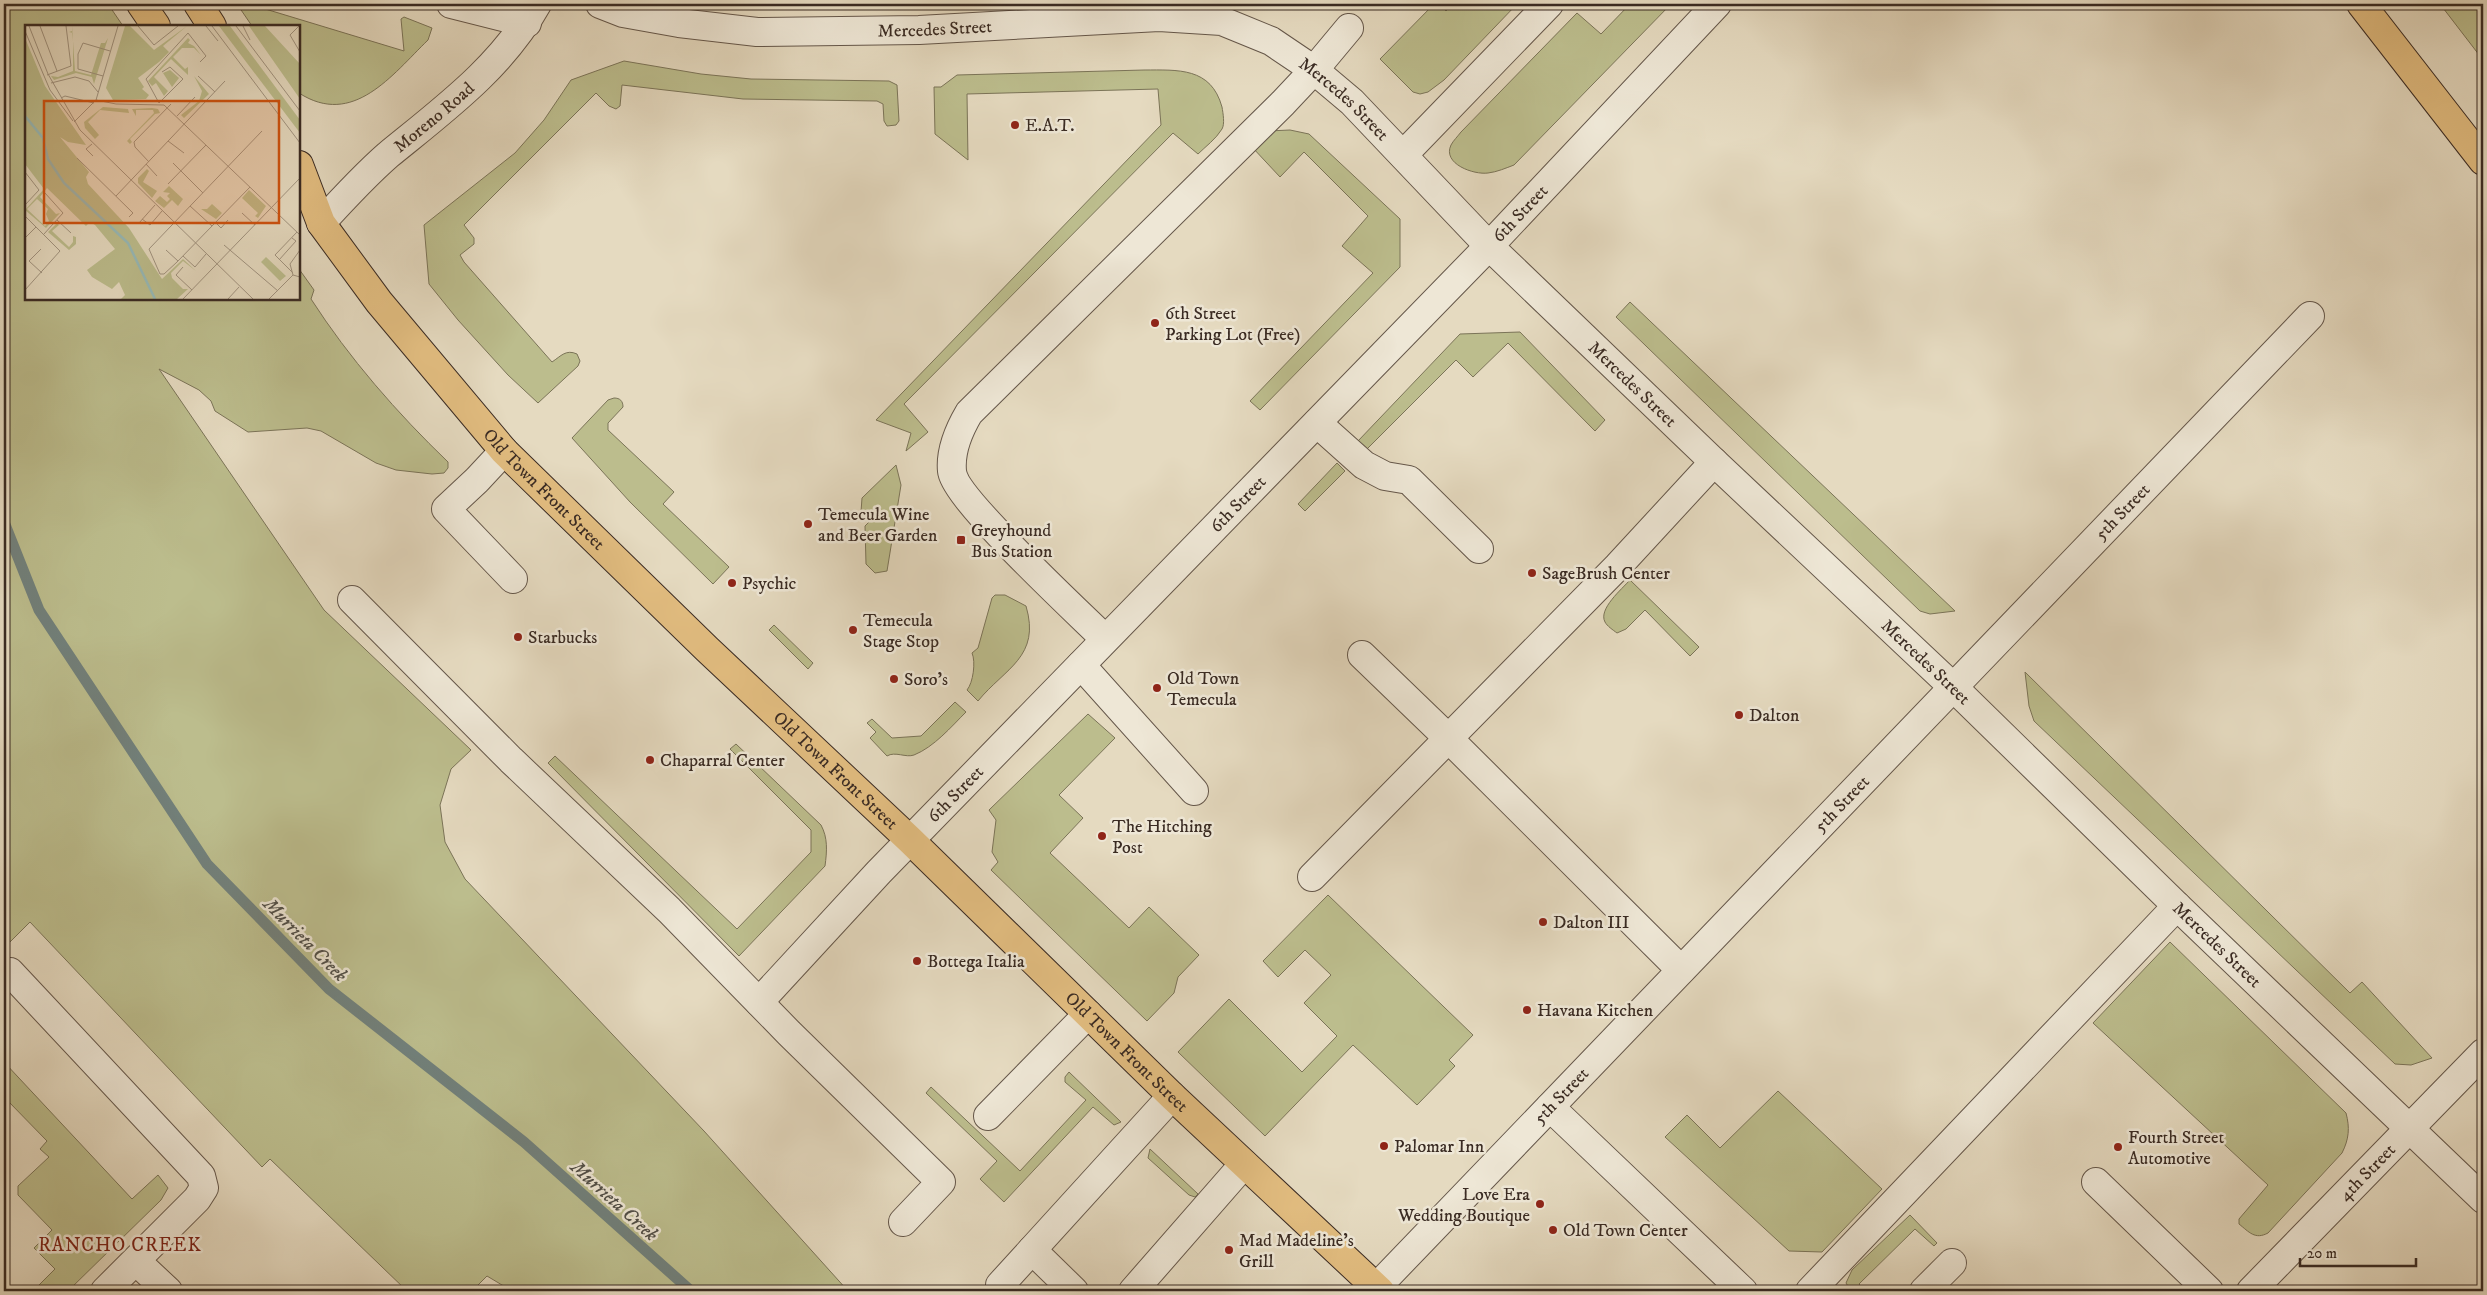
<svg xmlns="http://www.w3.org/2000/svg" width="2487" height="1295" font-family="'IM FELL DW Pica',serif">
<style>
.green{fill:#bcbd8d;stroke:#7b7458}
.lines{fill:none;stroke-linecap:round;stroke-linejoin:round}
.stream{stroke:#72817c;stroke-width:11}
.minor-casing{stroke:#65574a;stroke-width:30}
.major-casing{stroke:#3a2b23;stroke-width:30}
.highway-casing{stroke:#3a2b23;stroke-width:30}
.minor{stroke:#eee7d6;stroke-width:28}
.major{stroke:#e2bd80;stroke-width:28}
.highway{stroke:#e2bd80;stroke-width:28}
.poi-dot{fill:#8f2418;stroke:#eee7d6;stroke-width:2}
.labels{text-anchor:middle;stroke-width:5;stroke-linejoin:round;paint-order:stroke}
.street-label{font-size:18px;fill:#3a2b23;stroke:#eee7d6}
.poi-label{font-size:18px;fill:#3a2b23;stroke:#eee7d6;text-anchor:start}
.water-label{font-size:19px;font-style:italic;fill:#514f48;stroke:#eee7d6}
.neighbourhood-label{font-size:19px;letter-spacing:1px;fill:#7a1f14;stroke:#eee7d6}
.inset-river{fill:none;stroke:#97bab8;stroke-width:2.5}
.inset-road{fill:none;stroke:#a19481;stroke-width:1}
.view{fill:#ce520f;fill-opacity:0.15;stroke:#ce520f;stroke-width:2.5}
.inset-edge{fill:none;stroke:#3a2b23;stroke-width:2.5}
</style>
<rect width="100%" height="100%" fill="#e5dac0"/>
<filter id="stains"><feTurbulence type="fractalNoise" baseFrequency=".004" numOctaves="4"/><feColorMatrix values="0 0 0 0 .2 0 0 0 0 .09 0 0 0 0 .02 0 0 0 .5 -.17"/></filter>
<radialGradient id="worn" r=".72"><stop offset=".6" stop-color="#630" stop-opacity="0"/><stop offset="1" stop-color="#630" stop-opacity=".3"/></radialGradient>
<g class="green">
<path d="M4 4H108L123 26H26V299H299V269L314 290 311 299C349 358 397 413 448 462V468L444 473 432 474 396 470 376 463 321 431 307 428 248 432 215 411 211 401 199 390 159 369 324 610 471 750 451 769 440 805 445 842 465 879 704 1131 848 1291H512L487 1276 472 1291H407L270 1159 262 1167 30 922 4 948Z"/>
<path d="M237 4H260L262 8 404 51 401 19 404 17 432 28 428 40C392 75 353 128 299 93V26H252Z"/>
<polygon points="1434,4 1439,4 1446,11 1453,4 1517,4 1444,80 1428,92 1420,94 1413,92 1380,59"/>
<path d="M1630 4H1671L1514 165C1506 168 1497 172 1488 173 1474 175 1442 164 1451 145 1453 141 1458 136 1461 132L1577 13 1601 34Z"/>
<polygon points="2440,4 2483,4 2483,60"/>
<path d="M624 61 701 74 751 79 889 81 897 85 899 121 896 125 887 126 884 121 883 104 877 101 743 99 622 85 620 106 616 109 609 106 596 93 464 225 474 238V244L460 255 464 262 552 362C561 356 566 349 577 354L580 361 578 366 538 403 508 375 458 320 429 284 424 225 515 153 544 120 571 80Z"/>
<path d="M1144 70C1178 70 1211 67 1222 107 1223 113 1225 124 1222 129 1216 139 1205 147 1198 154L1173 133 904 404 928 432 906 451 911 433 876 420 1161 125 1158 89 967 94 968 160 935 134 934 87H941L957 75Z"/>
<polygon points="1290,130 1309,134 1400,219 1400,267 1260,410 1250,401 1373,273 1342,246 1368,216 1304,152 1280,177 1252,147 1268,131"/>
<polygon points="1630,302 1955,611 1930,614 1920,611 1616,317"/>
<polygon points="1520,332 1605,420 1595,431 1508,343 1473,377 1456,360 1366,450 1358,441 1460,334"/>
<path d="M614 398C620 398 623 401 623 407L608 423V430L674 492 663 504 729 567 713 584 630 502 572 438 608 400Z"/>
<polygon points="1337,463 1345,471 1305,511 1298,504"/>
<polygon points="896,465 901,485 887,571 875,573 866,564 865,526 869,522 861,512 862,498"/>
<path d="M1630 580 1699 647 1690 656 1645 610 1626 629 1617 633C1613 630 1607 626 1605 622 1598 609 1622 589 1630 580Z"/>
<path d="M995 595H1005L1026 606C1041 657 1005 668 978 701L967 690C973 683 976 662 972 653L978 648 992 598Z"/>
<polygon points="774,625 813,663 808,669 769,630"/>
<polygon points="2025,672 2350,993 2362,982 2432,1058 2411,1065 2395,1064 2034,721 2029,706"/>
<path d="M955 702 966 712C951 727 934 747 914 755 906 758 895 751 887 756L870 738 876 732 867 723 872 719 892 738 921 736Z"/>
<polygon points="1088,714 1115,738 1059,795 1083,818 1050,853 1129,928 1149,907 1199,955 1178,977 1174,993 1147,1021 991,870 998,862 992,852 996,820 989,810"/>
<path d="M736 744 821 825C828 838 827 851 825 866L739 956 548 763 555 756 737 929 811 852V830L730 749Z"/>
<polygon points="1328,895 1473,1035 1449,1060 1455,1066 1417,1105 1353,1045 1265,1136 1178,1052 1229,999 1302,1072 1337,1036 1304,1003 1331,975 1305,950 1278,977 1263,961"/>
<path d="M2170 942 2346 1113C2350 1128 2349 1139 2342 1153L2268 1233C2255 1240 2249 1232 2239 1224V1219L2268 1185 2093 1023Z"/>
<polygon points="4,1062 132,1199 158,1175 168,1188 161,1200 68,1291 33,1291 55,1269 34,1248 52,1230 18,1195 18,1186 49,1157 40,1149 47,1141 8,1101 4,1104"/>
<polygon points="1069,1072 1121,1122 1114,1125 1093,1107 1004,1202 980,1179 997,1161 926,1093 931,1087 1020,1171 1086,1100 1065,1082 1065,1077"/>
<polygon points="1778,1091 1882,1189 1822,1252 1789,1251 1665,1137 1687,1115 1720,1148"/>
<polygon points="1150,1149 1198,1194 1195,1197 1189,1195 1148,1158"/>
<polygon points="1910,1215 1937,1243 1934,1246 1915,1229 1859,1284 1866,1291 1851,1291 1846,1283 1852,1270"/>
</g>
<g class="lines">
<polyline class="stream" points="4,522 39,610 207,864 329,989 524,1142 691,1291"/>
<g class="minor-casing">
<g id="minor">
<polyline points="451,4 527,23"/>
<path id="s1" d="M600 4 623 13 679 23 757 32 919 30 1159 17 1222 21 1271 41 1314 70 1352 102 1489 246 1714 462 1953 687 2177 906 2483 1199"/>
<polyline points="1403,155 1549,4"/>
<path id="s2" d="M321 223C342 200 364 176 388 155 443 110 502 67 537 4"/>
<polyline points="1317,423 1364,465 1385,476 1409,480 1479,549"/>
<polyline points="504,451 477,480 446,509 513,579"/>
<polyline points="352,600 511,760 669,910 789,1033 941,1182 903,1222"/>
<path d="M1105 639C1080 614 954 498 952 471 950 450 959 430 969 413L1283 103 1314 70 1349 28"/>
<polyline points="1362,655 1448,738 1681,970"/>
<polyline points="1081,665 1194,791"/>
<polyline points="1312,877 1618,566 1714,462"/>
<polyline points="10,972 201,1176 204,1188 197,1199 105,1291"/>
<path id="s3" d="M759 1002 879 872 1489 246 1717 4"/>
<polyline points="1550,1107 1743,1291"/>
<polyline points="988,1116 1088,1014"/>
<polyline points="2096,1182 2209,1291"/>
<polyline points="1032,1250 1074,1291"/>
<polyline points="136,1261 168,1291"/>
<polyline points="1000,1285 1172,1096"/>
<polyline points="1133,1291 1244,1164"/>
<path id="s4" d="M1373 1291 2310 316"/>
<polyline points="1810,1291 2177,906"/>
<polyline points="1924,1291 1952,1263"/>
<path id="s5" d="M2251 1291 2483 1053"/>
</g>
</g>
<g class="major-casing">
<g id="major">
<polyline points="141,4 156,26"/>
<polyline points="198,4 212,26"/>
<path id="s6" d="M299 165 321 223 379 302 504 451 707 649 910 840 1172 1096 1380 1291"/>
</g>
</g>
<g class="highway-casing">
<polyline id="highway" points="2361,4 2483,161"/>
</g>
<use href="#minor" class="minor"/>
<use href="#major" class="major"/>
<use href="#highway" class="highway"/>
</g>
<g class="poi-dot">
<circle cx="1015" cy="125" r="5"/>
<circle cx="1155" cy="323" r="5"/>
<circle cx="808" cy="524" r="5"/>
<rect x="956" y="535" width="10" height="10" rx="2.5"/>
<circle cx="1532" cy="573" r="5"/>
<circle cx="732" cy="583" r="5"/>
<circle cx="853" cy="630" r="5"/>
<circle cx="518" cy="637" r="5"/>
<circle cx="894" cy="679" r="5"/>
<circle cx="1157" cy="688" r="5"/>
<circle cx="1739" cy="715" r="5"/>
<circle cx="650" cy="760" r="5"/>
<circle cx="1102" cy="836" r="5"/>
<circle cx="1543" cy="922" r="5"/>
<circle cx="917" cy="961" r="5"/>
<circle cx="1527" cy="1010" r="5"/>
<circle cx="1384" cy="1146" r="5"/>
<circle cx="2118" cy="1147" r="5"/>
<circle cx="1540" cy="1204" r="5"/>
<circle cx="1553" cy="1230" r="5"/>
<circle cx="1229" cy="1250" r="5"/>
</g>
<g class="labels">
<g class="street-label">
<text dy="6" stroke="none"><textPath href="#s1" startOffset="338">Mercedes Street</textPath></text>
<text dy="6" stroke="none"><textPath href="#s1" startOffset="772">Mercedes Street</textPath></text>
<text dy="6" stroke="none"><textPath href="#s2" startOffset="155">Moreno Road</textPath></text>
<text dy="6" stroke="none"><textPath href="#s3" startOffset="1096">6th Street</textPath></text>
<text dy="6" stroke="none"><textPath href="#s1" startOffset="1178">Mercedes Street</textPath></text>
<text dy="6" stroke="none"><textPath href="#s6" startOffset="410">Old Town Front Street</textPath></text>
<text dy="6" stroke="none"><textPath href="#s3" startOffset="691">6th Street</textPath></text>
<text dy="6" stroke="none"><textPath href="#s4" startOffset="1081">5th Street</textPath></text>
<text dy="6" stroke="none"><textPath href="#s1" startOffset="1582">Mercedes Street</textPath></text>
<text dy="6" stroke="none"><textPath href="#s6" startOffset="815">Old Town Front Street</textPath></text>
<text dy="6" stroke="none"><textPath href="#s3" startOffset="286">6th Street</textPath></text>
<text dy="6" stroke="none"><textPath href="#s4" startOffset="676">5th Street</textPath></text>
<text dy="6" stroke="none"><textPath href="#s1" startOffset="1988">Mercedes Street</textPath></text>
<text dy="6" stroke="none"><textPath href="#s6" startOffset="1220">Old Town Front Street</textPath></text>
<text dy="6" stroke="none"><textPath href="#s4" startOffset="271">5th Street</textPath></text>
<text dy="6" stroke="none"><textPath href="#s5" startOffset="166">4th Street</textPath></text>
</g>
<g class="poi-label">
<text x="1025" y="131">E.A.T.</text>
<text x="1165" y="319">6th Street<tspan x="1165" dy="21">Parking Lot (Free)</tspan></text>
<text x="818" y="520">Temecula Wine<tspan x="818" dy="21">and Beer Garden</tspan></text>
<text x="971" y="536">Greyhound<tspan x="971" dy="21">Bus Station</tspan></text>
<text x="1542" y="579">SageBrush Center</text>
<text x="742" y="589">Psychic</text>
<text x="863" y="626">Temecula<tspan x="863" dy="21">Stage Stop</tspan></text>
<text x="528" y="643">Starbucks</text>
<text x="1167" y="684">Old Town<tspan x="1167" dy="21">Temecula</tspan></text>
<text x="904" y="685">Soro's</text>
<text x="1749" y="721">Dalton</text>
<text x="660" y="766">Chaparral Center</text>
<text x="1112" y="832">The Hitching<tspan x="1112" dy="21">Post</tspan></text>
<text x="1553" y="928">Dalton III</text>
<text x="927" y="967">Bottega Italia</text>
<text x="1537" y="1016">Havana Kitchen</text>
<text x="2128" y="1143">Fourth Street<tspan x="2128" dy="21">Automotive</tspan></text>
<text x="1394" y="1152">Palomar Inn</text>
<text x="1530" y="1200" text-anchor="end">Love Era<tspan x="1530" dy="21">Wedding Boutique</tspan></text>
<text x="1563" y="1236">Old Town Center</text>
<text x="1239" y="1246">Mad Madeline's<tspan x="1239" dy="21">Grill</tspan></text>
</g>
<g class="water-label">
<text transform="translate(306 939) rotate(45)" y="7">Murrieta Creek</text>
<text transform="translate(615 1200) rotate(42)" y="7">Murrieta Creek</text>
</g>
<g class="neighbourhood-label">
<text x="120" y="1251">RANCHO CREEK</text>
</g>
</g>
<g transform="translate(25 25)">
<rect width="275" height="275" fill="#e5dac0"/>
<path d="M47 1 50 46 66 50 76 18H80L83 13 69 59 67 52 51 48 29 55 26 51 33 52 48 46V8L44 7 47 6ZM100 1H105L129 25 162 1 138 21 144 27 134 37 113 53 119 62 117 64 124 70 121 74 88 75 81 63ZM194 1H205L275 95V108ZM224 1H240L275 39V74ZM0 13 20 61 61 120 43 117 35 112 64 147 61 152 63 159 104 203 137 254 158 234 171 246 158 236 146 248 147 253 158 264H163L152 274H96L100 270 94 257 87 264 67 252 62 245 90 224 70 200 65 197 61 201 22 163 15 172 31 189 35 188 21 203 0 185 19 164 0 139ZM12 174 23 184 21 189 24 196 20 201 2 184ZM163 13 165 15 163 18 169 21 176 30 169 23H157L148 32 160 44 163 42V50L146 34 129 52 143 66 139 71 131 58 127 61 123 56ZM145 45 154 53 147 62 138 48ZM169 51 184 69 159 93 156 90 174 76 177 66ZM78 82 103 84 104 88 75 85 63 97 74 110 70 114 60 103 59 97ZM127 83 133 84 135 88 130 89 105 114 107 117 105 119 102 116 129 88 128 85H111V91L107 84ZM122 144 124 146 118 157 132 166 127 173 113 158V153ZM144 161 158 174 153 181 147 175 139 183 130 176 135 171 142 177 145 174 142 171 145 168 138 167ZM224 165 241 181 233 193 230 191 233 188 217 173ZM187 179 197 188 191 194 176 184H182ZM32 198 34 200 27 206 44 222 48 217V211L51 212V219L44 225 23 207ZM241 232 261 251 255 256 236 237Z" fill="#bcbd8d" fill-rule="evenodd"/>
<path class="inset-river" d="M0 91 18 113 23 134 39 158 103 218 130 274"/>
<path class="inset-road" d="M4 1 23 49 55 105 228 274M15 1 32 46M113 1 129 20 153 1M181 1 193 16M187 1 275 118M211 1 275 86M218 1 225 15M274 1 265 10 275 27M0 6 25 65 48 96M22 50 46 41 41 1M78 51 53 44V29L58 18 85 26M173 51 190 67M26 58 50 52 64 56 73 67M36 73 40 71 69 78M71 75 91 79 139 80 275 210M134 78 121 54 163 8 181 31 175 37M134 78 158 54 145 42 137 47M152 91 170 72M49 97 71 75 93 1M143 116 159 128M67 119 61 124 68 131M52 133 108 188 104 192M124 137 110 122 109 117 146 79M148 138 178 168M121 139 132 151M0 147 14 165 0 180M143 159 181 120M225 162 152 237 139 249H135L124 224 237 106M91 171 200 56M165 181 187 201M217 188 230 200M0 191 35 226 0 265M117 194 125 200 137 186M32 195 46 208M114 198 130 180M191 198 196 203 203 195M19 209 38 188 20 168M0 213 11 202M199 220 253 266M16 224 4 236 17 248M141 225 153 236M275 225 265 239 268 250 275 252M158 231 170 242 181 229M254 235 271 216 267 213M158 242 151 250 167 265M268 248 250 230 272 207M158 274 275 153M203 274 214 262M244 274 268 250"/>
<path class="view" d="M19 76H254V198H19Z"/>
<rect width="275" height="275" class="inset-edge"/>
</g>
<rect width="2487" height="1295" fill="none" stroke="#e5dac0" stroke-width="20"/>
<rect x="5" y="5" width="2477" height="1285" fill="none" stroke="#3a2b23" stroke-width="2.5"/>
<rect x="10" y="10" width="2467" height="1275" fill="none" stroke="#3a2b23"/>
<path d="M2300 1258v8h116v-8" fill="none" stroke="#3a2b23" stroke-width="2.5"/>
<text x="2307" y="1258" font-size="15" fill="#3a2b23" stroke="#eee7d6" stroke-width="4" paint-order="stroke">20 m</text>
<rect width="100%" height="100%" filter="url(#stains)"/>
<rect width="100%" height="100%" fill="url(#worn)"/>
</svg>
